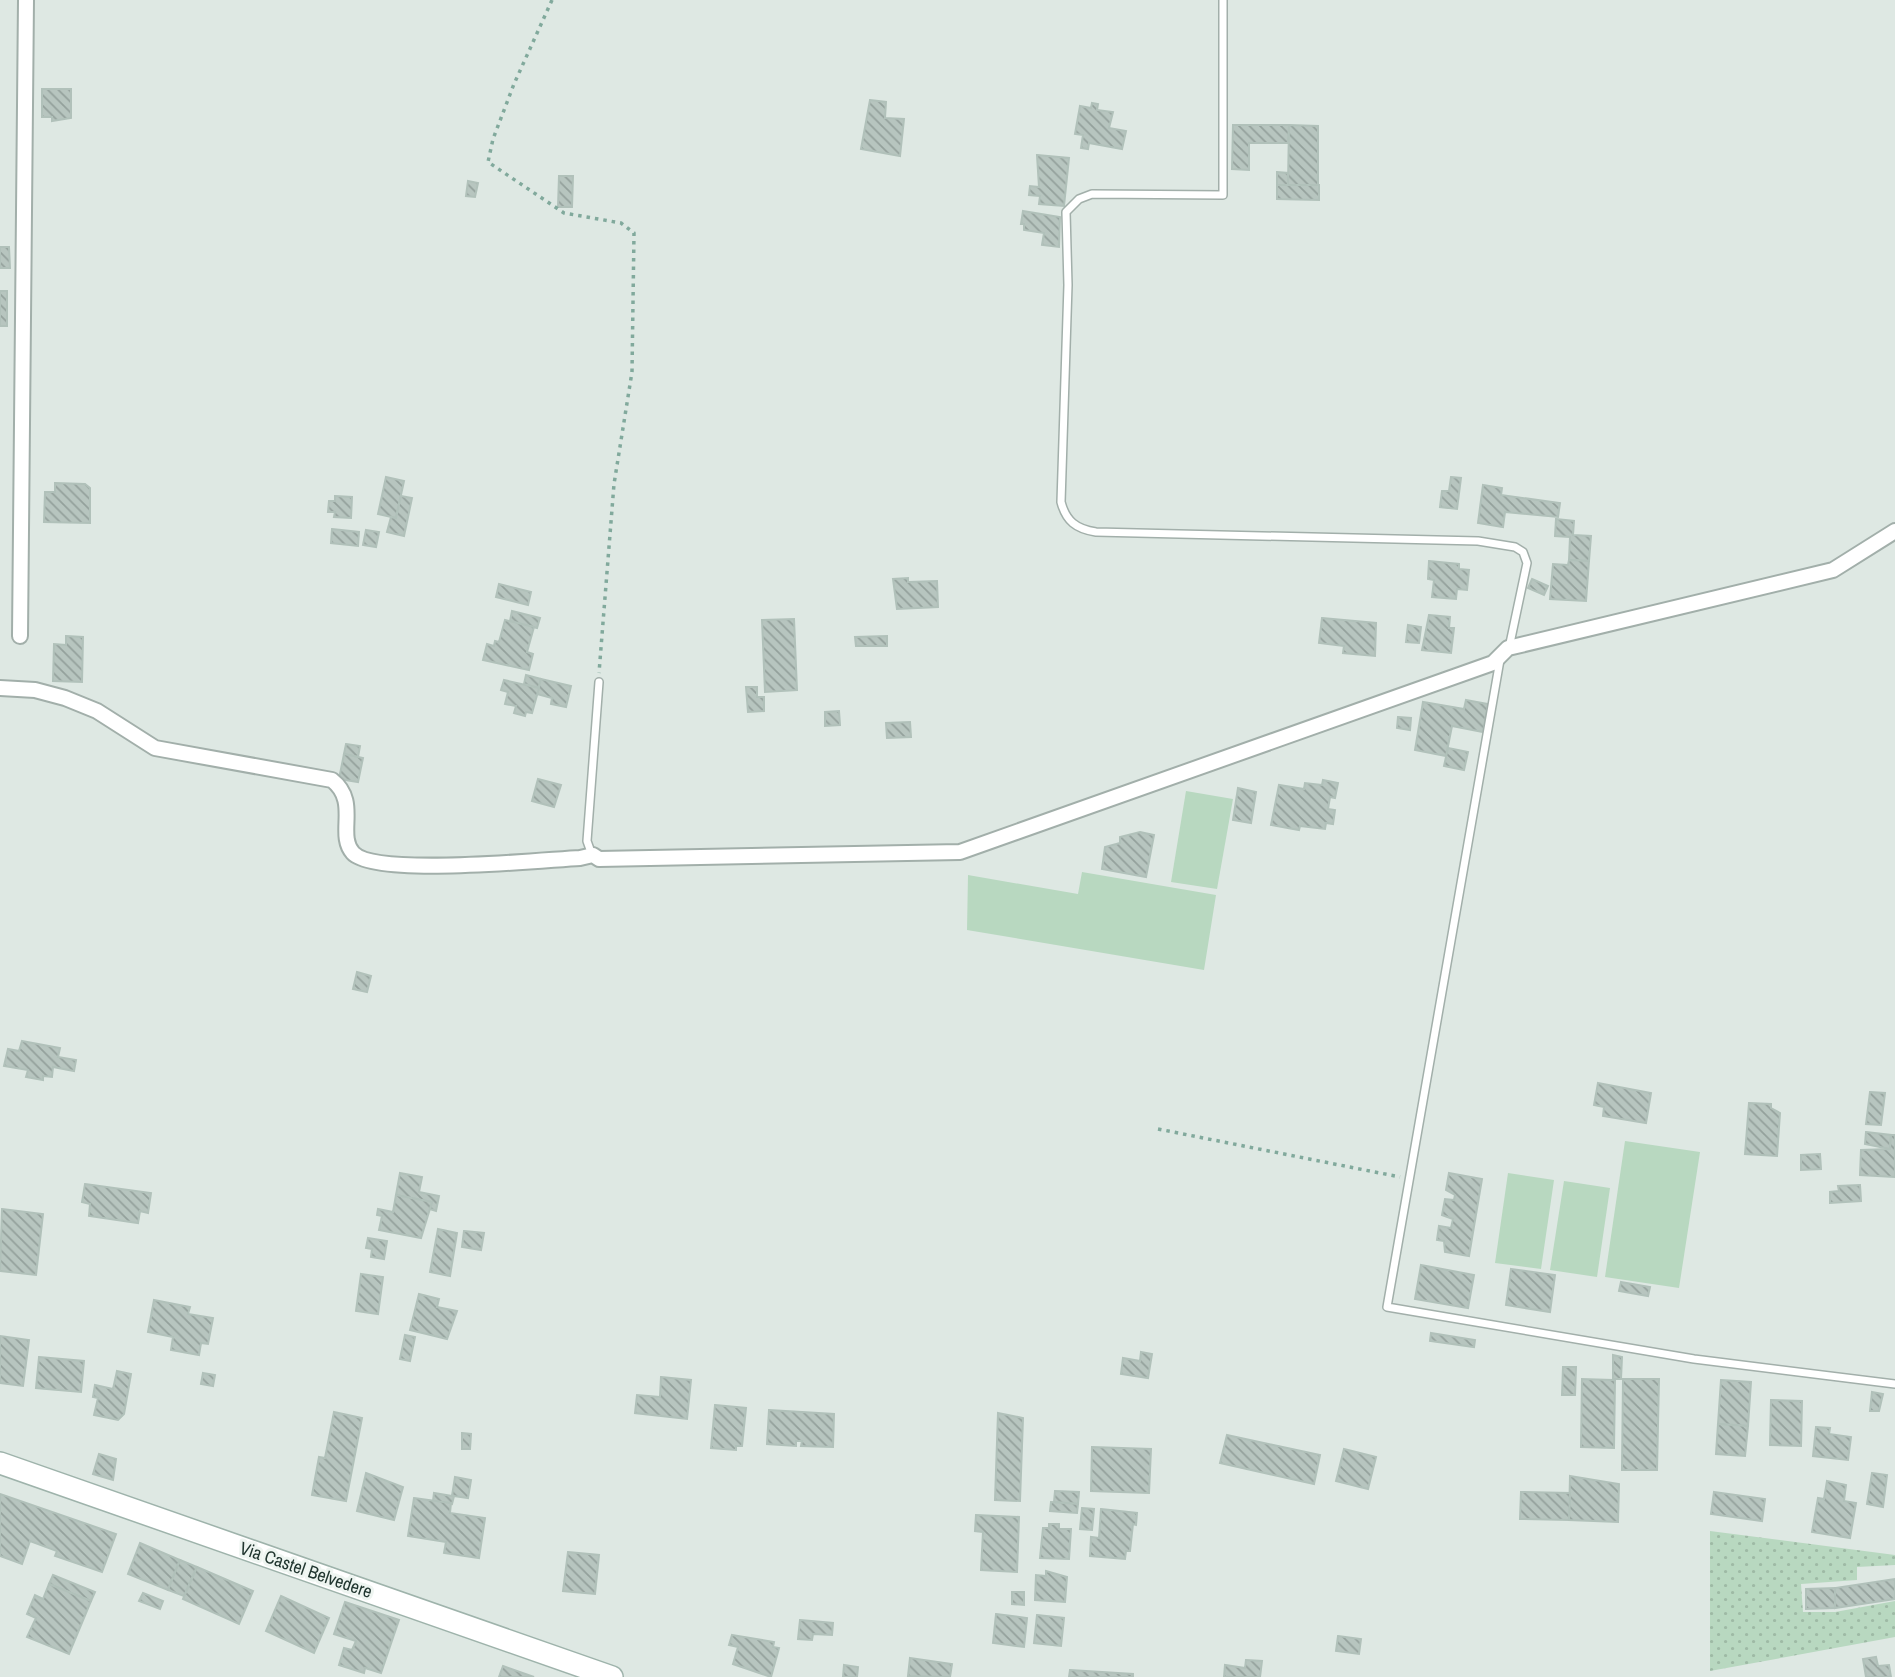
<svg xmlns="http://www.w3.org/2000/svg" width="1895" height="1677" font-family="'Archivo Narrow',sans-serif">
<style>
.grass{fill:url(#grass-dots)}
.garden{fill:#b8d8c0}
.building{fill:url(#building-back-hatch);stroke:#b1c1ba;stroke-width:2}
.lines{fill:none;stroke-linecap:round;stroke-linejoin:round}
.lane-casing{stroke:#a2afaa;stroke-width:10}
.street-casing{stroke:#a2afaa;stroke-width:18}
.secondary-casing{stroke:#9eb3ab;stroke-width:24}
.path{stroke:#81a99c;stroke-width:3.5;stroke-dasharray:3.5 5;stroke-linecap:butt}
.lane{stroke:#fff;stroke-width:7}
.street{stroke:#fff;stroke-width:14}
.secondary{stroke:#fff;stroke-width:21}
.labels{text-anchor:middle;stroke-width:6;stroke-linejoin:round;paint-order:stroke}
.street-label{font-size:18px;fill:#213630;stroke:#eef5f1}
</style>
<defs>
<pattern id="grass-dots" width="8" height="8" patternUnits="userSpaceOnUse" patternTransform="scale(1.75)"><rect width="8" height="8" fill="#b8d8c0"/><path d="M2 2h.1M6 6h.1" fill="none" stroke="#9ebaa5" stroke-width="1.8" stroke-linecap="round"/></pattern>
<pattern id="building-back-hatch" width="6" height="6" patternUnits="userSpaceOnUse" patternTransform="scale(1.75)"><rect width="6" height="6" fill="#b7c5bf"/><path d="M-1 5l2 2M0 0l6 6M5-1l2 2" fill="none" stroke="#94a19c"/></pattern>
</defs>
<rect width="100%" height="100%" fill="#dee8e3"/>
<polygon class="grass" points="1710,1531 1895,1555 1895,1565 1857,1567 1857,1580 1801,1584 1803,1612 1835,1612 1895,1601 1895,1637 1710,1671"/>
<g class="garden">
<polygon points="1186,791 1233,799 1217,889 1171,882"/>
<polygon points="1082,872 1216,895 1204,970 967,930 968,875 1078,894"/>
<polygon points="1625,1141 1700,1152 1679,1288 1605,1277"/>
<polygon points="1508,1173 1554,1180 1541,1269 1495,1263"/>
<polygon points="1564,1181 1610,1188 1597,1277 1550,1270"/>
</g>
<g class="building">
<polygon points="42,89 71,89 71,118 52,121 52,117 42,117"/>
<polygon points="870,100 886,102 885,118 904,119 900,156 861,149"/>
<polygon points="1092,103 1098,104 1097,110 1113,112 1109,128 1126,131 1122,149 1089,143 1088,149 1081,148 1083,135 1075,134 1080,106 1091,108"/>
<polygon points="1233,125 1289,125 1288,143 1249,143 1249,170 1232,169"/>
<polygon points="1289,125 1318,126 1318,185 1288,185"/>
<polygon points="1037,155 1069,158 1064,206 1039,204 1040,196 1029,195 1030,186 1039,187"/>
<polygon points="1277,172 1288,173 1288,185 1277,185"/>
<polygon points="559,176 573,176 572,207 558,207"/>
<polygon points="468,181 478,183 475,197 466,196"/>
<polygon points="1277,185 1319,185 1319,200 1277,199"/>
<polygon points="1023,211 1060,217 1059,247 1042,245 1044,233 1024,230 1024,224 1021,224"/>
<polygon points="0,247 9,247 10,268 0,268"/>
<rect x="0" y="291" width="7" height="35"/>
<polygon points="386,477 404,481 396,518 378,514"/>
<polygon points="1451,477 1461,478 1457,509 1440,507 1442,491 1449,491"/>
<polygon points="55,483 85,484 90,488 90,523 44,522 45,492 55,492"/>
<polygon points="1483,485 1502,488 1501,495 1560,503 1558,517 1505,512 1503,527 1478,523"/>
<polygon points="335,496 352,497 351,518 334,517 335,512 328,512 329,501 335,501"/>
<polygon points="401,496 412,498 404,536 387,532 391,517 396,518"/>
<polygon points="1556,519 1574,521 1573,535 1591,536 1589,561 1569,560 1570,537 1555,536"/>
<polygon points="332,529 359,532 358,546 331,543"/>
<polygon points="366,530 379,532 376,547 363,545"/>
<polygon points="1569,560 1589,561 1586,601 1550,599 1553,564 1568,565"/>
<polygon points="1429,561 1459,564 1459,569 1469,570 1467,590 1457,589 1456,599 1432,597 1434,580 1428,579"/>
<polygon points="908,578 908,582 937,581 938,607 897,609 893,579"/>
<polygon points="1532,579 1548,586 1544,595 1528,588"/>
<polygon points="499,584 531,592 528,605 496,597"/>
<polygon points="512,611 540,618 537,628 510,621"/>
<polygon points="1429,615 1450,617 1449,628 1454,628 1451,653 1422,650"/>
<polygon points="1322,618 1376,623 1375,656 1343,653 1344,646 1319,643"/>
<polygon points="794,619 797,690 765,692 762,620"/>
<polygon points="505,620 534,627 527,652 533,654 529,670 483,660 487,644 494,646 495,641 499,642"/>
<polygon points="1408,625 1421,627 1419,643 1406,642"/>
<polygon points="66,636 83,637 82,682 53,681 54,644 66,645"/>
<polygon points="887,636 887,646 856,646 855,637"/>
<polygon points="526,675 541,679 539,688 524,684"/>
<polygon points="541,679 571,686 566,707 551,704 552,698 537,694"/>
<polygon points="504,680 539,688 532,713 526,712 525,716 514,713 516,706 505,704 508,692 501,690"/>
<polygon points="746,687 757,687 757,697 764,697 764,711 748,712"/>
<polygon points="1466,700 1488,704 1483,732 1452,726 1446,756 1415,750 1423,702 1464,709"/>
<polygon points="839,711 840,725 825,726 825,712"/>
<polygon points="1398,717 1411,718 1410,730 1397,728"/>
<polygon points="910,722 911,737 887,738 886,723"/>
<polygon points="346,744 360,746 358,757 344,754"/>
<polygon points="1448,748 1468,752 1464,770 1444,766"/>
<polygon points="344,754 363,758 358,782 339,779"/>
<polygon points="538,779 561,785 554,807 532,801"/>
<polygon points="1323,780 1338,783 1335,798 1330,797 1328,809 1335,810 1333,824 1326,823 1325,829 1300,826 1299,830 1271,825 1279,785 1304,789 1305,783 1322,785"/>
<polygon points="1238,788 1256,792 1251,823 1233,820"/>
<polygon points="1140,832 1154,835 1146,877 1102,869 1105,847 1120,843 1120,837"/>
<polygon points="357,972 371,976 367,992 353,989"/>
<polygon points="22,1041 60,1048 58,1057 76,1060 74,1071 53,1067 52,1077 43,1076 43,1080 26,1077 28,1070 4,1066 8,1049 19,1051"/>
<polygon points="1598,1083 1651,1093 1646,1123 1603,1116 1604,1107 1594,1105"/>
<polygon points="1870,1092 1885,1093 1881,1125 1866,1124"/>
<polygon points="1749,1103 1771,1104 1771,1108 1780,1113 1777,1156 1745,1154"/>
<polygon points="1866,1132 1891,1135 1890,1149 1865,1144"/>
<polygon points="1891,1135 1895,1135 1895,1177 1860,1175 1861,1150 1890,1149"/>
<polygon points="1820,1154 1821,1169 1801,1170 1801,1155"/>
<polygon points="400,1173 422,1177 419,1192 439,1196 436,1211 430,1209 432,1202 396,1195"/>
<polygon points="1449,1173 1482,1179 1469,1256 1445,1252 1444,1241 1437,1240 1439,1226 1451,1228 1453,1219 1442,1215 1445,1199 1454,1200 1455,1195 1446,1190"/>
<polygon points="85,1184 151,1193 148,1213 140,1211 138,1223 89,1216 90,1204 82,1202"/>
<polygon points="1860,1185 1861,1201 1830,1203 1830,1192 1839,1191 1838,1186"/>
<polygon points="396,1195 432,1202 421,1238 379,1230 382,1216 377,1215 378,1209 393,1212"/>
<polygon points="2,1209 43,1214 36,1275 0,1271"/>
<polygon points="438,1229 457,1233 450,1276 430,1272"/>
<polygon points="464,1231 484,1233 481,1250 462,1247"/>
<polygon points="368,1238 387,1241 384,1259 371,1257 372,1249 366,1248"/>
<polygon points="1421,1265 1474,1275 1468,1308 1415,1299"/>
<polygon points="1511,1269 1555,1275 1550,1312 1506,1305"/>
<polygon points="361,1274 383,1277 378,1314 356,1311"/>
<polygon points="1621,1282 1650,1287 1648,1296 1619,1291"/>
<polygon points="419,1294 439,1299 437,1307 457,1311 447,1339 410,1330"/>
<polygon points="154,1300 190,1307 188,1314 213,1318 208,1344 201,1343 199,1355 171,1350 173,1337 148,1332"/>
<polygon points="1431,1333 1475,1340 1474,1347 1430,1341"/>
<polygon points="405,1335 415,1337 410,1361 400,1359"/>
<polygon points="0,1336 29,1340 23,1386 0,1383"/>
<polygon points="1141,1352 1152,1354 1148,1378 1121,1374 1123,1358 1140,1361"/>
<polygon points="1613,1355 1622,1357 1621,1379 1615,1379 1614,1448 1581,1447 1582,1379 1613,1380"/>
<polygon points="39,1357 84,1361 81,1392 36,1388"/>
<polygon points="1563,1367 1576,1367 1575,1395 1562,1395"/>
<polygon points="117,1371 131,1374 124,1414 118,1420 94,1415 98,1398 93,1397 95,1385 113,1389"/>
<polygon points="203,1373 215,1375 213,1386 201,1384"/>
<polygon points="661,1377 691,1380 687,1419 635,1413 637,1395 660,1397"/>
<polygon points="1623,1379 1659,1379 1657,1470 1622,1470"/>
<polygon points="1721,1380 1751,1382 1748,1426 1718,1424"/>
<polygon points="1872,1392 1883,1394 1879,1411 1870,1411"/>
<polygon points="1771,1400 1802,1401 1801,1446 1770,1445"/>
<polygon points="715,1405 746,1408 742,1446 736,1446 736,1450 711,1448"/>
<polygon points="769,1410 834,1414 833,1447 801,1446 802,1441 796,1441 796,1446 767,1444"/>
<polygon points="334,1412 362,1418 346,1501 312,1495 319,1457 325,1458"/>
<polygon points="998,1413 1023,1418 1020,1501 995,1500"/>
<polygon points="1718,1424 1748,1426 1745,1456 1716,1454"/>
<polygon points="1816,1427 1830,1428 1829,1434 1851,1437 1848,1460 1813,1456"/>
<polygon points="462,1433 471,1434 470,1449 462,1449"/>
<polygon points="1227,1435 1320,1455 1314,1484 1220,1463"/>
<polygon points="1092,1447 1151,1449 1149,1493 1091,1491"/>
<polygon points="1344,1449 1376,1457 1368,1489 1336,1481"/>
<polygon points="99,1454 116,1459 113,1480 93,1474"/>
<polygon points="366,1473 403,1487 394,1520 357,1511"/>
<polygon points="1872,1473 1887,1475 1883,1507 1867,1504"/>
<polygon points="1570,1476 1619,1484 1618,1522 1569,1520"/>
<polygon points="455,1477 471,1480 468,1498 454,1496 452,1504 433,1501 434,1493 452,1496"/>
<polygon points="1827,1481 1846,1485 1844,1501 1856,1503 1850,1538 1812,1532 1818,1498 1824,1499"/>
<polygon points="1055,1491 1079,1492 1078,1504 1054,1502"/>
<polygon points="1521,1492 1570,1493 1569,1520 1520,1519"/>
<polygon points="1714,1492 1765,1499 1762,1521 1711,1514"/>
<polygon points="0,1494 116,1534 102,1572 55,1556 57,1551 30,1541 22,1564 0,1556"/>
<polygon points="414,1498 451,1503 450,1513 485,1518 479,1558 444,1553 446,1542 408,1536"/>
<polygon points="1051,1502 1078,1504 1077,1513 1050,1511"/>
<polygon points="1082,1508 1094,1509 1092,1530 1080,1529"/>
<polygon points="1101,1509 1137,1513 1136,1525 1133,1524 1130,1551 1126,1551 1125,1559 1090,1556 1091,1537 1099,1538"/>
<polygon points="976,1515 1019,1517 1017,1572 981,1570 983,1532 975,1531"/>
<polygon points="1049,1524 1059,1524 1059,1529 1071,1529 1069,1559 1040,1558 1043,1528 1049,1528"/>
<polygon points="140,1543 180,1560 168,1590 128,1574"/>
<polygon points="568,1552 599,1555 595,1594 563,1591"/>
<polygon points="180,1560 197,1567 184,1596 168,1590"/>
<polygon points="197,1567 253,1591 239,1624 183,1599"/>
<polygon points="1046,1571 1067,1577 1065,1602 1035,1600 1036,1575 1046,1576"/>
<polygon points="53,1575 95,1592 91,1601 49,1584"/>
<polygon points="1895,1579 1895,1599 1835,1608 1835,1588"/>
<polygon points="49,1584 91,1601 69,1654 27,1637 36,1618 27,1614 35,1595 43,1599"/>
<polygon points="1835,1588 1835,1608 1806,1609 1806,1589"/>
<polygon points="1012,1592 1024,1592 1024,1605 1012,1604"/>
<polygon points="143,1593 163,1601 160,1609 139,1601"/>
<polygon points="281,1596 329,1618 314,1653 266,1631"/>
<polygon points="345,1602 399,1620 381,1673 365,1668 364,1673 339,1665 344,1648 352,1650 356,1641 334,1634"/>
<polygon points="996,1614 1027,1618 1024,1647 993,1643"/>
<polygon points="1037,1615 1064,1618 1061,1646 1034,1643"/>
<polygon points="800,1620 833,1623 832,1635 813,1634 812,1640 798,1639"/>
<polygon points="732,1635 774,1642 773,1647 779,1648 771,1677 733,1664 738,1647 729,1645"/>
<polygon points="1338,1636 1361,1639 1359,1654 1336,1651"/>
<polygon points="1876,1657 1878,1666 1889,1665 1891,1677 1866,1677 1863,1659"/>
<polygon points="910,1658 952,1664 950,1677 908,1676"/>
<polygon points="1246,1660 1262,1661 1260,1677 1224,1677 1225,1665 1245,1668"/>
<polygon points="844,1665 858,1667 857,1677 843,1677"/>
<polygon points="503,1666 534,1677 499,1677"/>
<polygon points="1070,1670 1133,1674 1133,1677 1069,1677"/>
</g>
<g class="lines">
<g class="lane-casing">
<g id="lane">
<path d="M1223 0V195L1092 194 1079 199 1066 212 1068 285 1061 502C1066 521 1076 529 1096 532L1478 541 1515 547 1523 552 1527 563 1509 648"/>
<polyline points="1500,660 1387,1307 1694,1359 1895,1384"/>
<polyline points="592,855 587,841 599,682"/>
</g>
</g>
<g class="street-casing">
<g id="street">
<polyline points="20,636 26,0"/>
<path d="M0 688 35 690 65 698 97 711 155 748 332 780C360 802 336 834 353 853 375 877 541 860 580 858L593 855 599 859 960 852 1493 663 1508 648 1833 570 1895 531"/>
</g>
</g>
<g class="secondary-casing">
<polyline id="secondary" points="0,1463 612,1677"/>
</g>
<g class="path">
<polyline points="552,0 514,84 493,139 488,162 564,213 621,223 634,233 632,372 614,484 599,673"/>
<polyline points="1158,1129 1400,1177"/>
</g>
<use href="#lane" class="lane"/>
<use href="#street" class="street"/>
<use href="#secondary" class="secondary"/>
</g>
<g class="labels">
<g class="street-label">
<text transform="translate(306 1570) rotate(19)" y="6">Via Castel Belvedere</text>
</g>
</g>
</svg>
